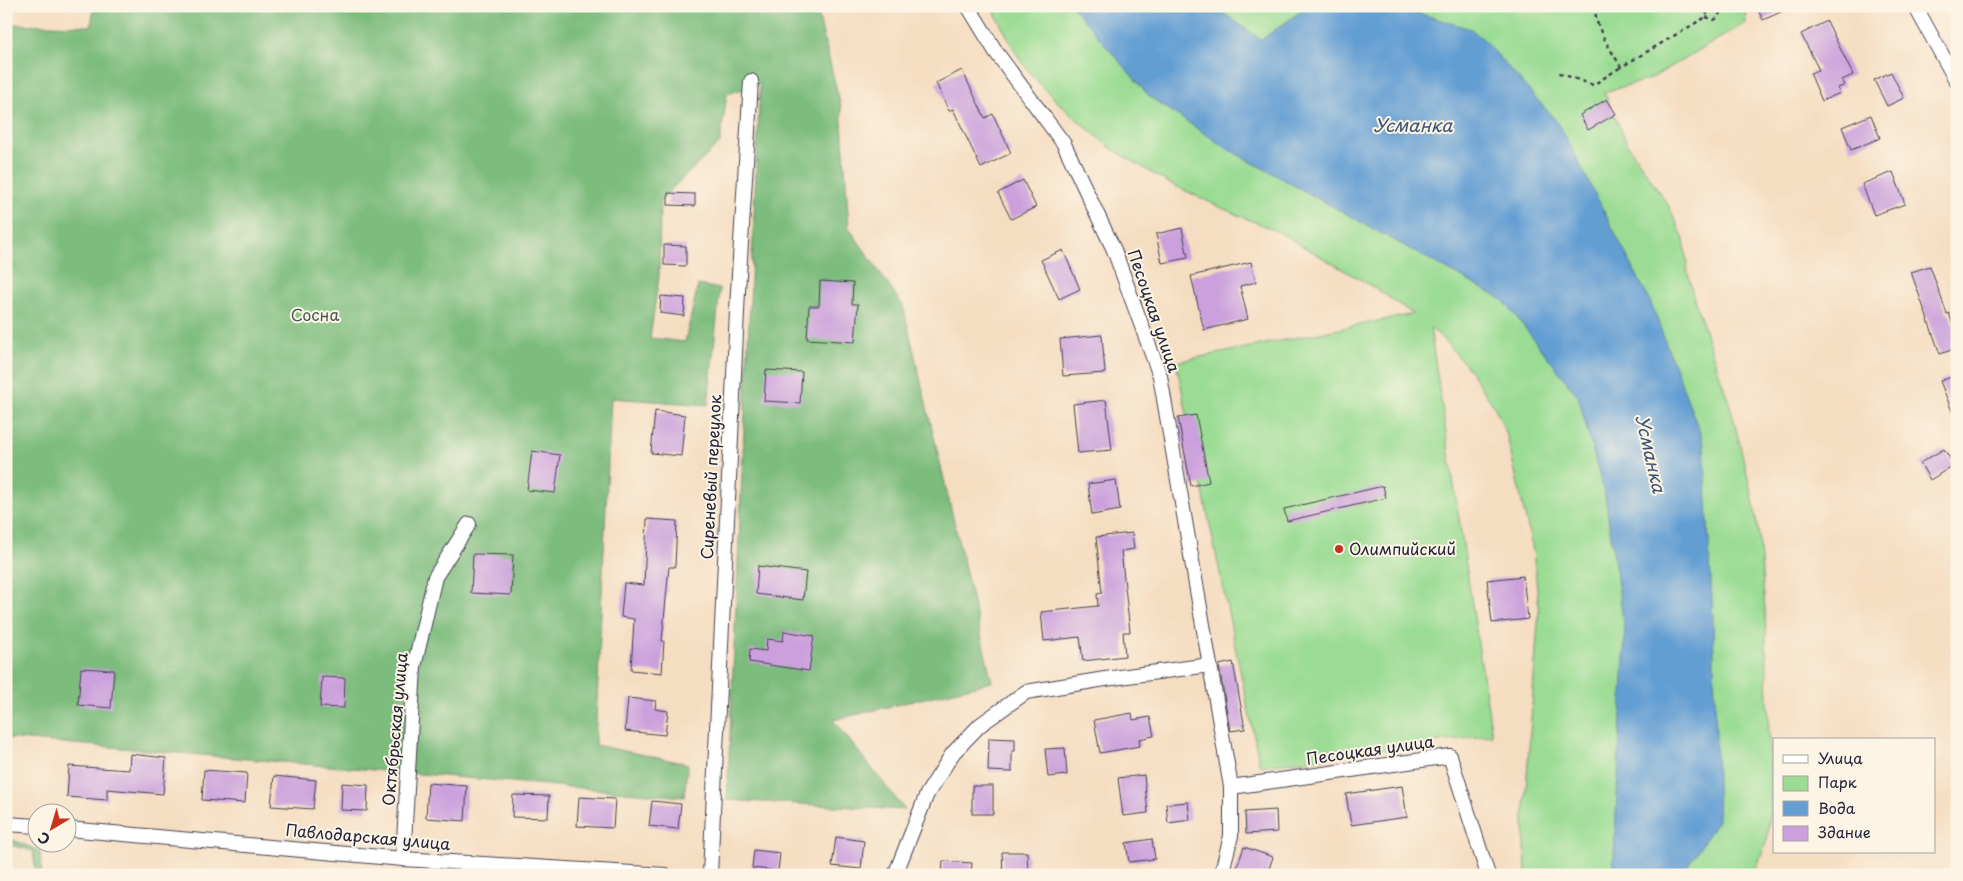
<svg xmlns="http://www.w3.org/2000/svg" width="1963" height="881" font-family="'Playpen Sans',sans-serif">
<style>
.green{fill:#9adc93;stroke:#5e7f67}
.forest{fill:#7bbc7d;stroke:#4e6f5c}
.water{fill:#649ed3;stroke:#436087}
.building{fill:#cba0dc}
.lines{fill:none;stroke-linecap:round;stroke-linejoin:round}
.street-casing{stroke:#423e4f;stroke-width:16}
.path{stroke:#423e4f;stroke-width:2.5;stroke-dasharray:4 4;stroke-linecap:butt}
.street{stroke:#fff;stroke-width:14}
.poi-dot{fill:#c8321e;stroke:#fcf5e5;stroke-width:2}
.labels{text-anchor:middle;stroke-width:4;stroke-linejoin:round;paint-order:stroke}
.street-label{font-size:16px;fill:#22223b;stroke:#fcf5e5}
.park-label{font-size:16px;fill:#465a55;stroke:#fcf5e5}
.poi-label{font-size:16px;fill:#22223b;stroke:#fcf5e5;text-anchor:start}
.water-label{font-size:18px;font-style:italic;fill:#3c5478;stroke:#fcf5e5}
</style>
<rect width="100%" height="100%" fill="#fcf5e5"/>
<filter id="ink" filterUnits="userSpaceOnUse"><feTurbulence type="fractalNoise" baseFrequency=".02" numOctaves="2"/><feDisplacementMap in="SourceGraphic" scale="10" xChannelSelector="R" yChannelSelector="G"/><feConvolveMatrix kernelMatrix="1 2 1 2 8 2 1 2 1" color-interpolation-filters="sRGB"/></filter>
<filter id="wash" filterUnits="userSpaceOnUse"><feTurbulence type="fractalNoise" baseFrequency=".0096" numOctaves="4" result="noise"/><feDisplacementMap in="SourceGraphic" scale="20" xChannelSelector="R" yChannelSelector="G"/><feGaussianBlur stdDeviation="1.12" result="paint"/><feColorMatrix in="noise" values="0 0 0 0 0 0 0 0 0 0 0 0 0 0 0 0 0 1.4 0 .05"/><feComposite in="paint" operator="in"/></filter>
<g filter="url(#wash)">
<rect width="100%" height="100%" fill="#f5ddc1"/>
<polygon class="green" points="991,6 1745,6 1746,23 1650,79 1604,92 1628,145 1668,205 1684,239 1687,267 1693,295 1732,412 1754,504 1759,537 1765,609 1771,799 1767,840 1754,875 1526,875 1524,817 1539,608 1533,551 1506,432 1495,408 1466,365 1438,334 1430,328 1492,735 1260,766 1176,362 1413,314 1378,290 1277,231 1235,214 1169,183 1112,149 1067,111 1044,89 1020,60"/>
<g class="forest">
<polygon points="94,6 816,6 841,107 849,228 903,306 992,682 833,720 905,810 727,800 760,84 727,94 720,143 660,200 659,277 650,338 685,342 698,285 720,289 708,405 611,398 595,745 688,764 684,797 6,738 6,24 91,26"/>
<polygon points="6,837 40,851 42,875 36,875 33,851 6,844"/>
</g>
<polygon class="water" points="1072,6 1214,6 1261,40 1308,6 1395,6 1471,29 1484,40 1559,124 1650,301 1704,443 1713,620 1718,821 1681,875 1613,875 1625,633 1605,496 1578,396 1503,300 1226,148 1150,97"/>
<g id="blocks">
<g class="building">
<polygon points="1756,6 1794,6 1763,20"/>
<polygon points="1827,21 1853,75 1842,80 1845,85 1838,88 1840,93 1822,101 1810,73 1819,70 1801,34"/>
<polygon points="962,70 985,118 993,114 1011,153 981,168 953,109 949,111 936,83"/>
<polygon points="1891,72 1904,98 1887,106 1874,80"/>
<polygon points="1607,99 1616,114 1588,130 1580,115"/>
<polygon points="1871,115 1880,138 1851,150 1842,127"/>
<polygon points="1893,172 1905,204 1874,215 1862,184"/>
<polygon points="1023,180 1036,207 1011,219 998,193"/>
<polygon points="668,193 695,194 695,206 668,205"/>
<polygon points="1182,228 1188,258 1162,263 1156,234"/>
<polygon points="664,245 686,246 686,266 664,265"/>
<polygon points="1063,250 1080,289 1059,299 1041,260"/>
<polygon points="1251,262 1256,282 1240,286 1248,319 1204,330 1191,276"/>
<polygon points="1930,266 1947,314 1949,313 1957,336 1957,348 1940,354 1911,272"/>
<polygon points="820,281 853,283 852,304 858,304 855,342 807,339 809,306 819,306"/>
<polygon points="661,296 685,298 684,316 660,313"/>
<polygon points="1102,335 1105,373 1063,376 1060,339"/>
<polygon points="766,370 802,372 800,403 764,401"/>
<polygon points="1957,375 1957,421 1956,421 1940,381"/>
<polygon points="1106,400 1112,450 1078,453 1073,404"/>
<polygon points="655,411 685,415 681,456 651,453"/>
<polygon points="1196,415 1209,482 1191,486 1178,418"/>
<polygon points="1944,449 1954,465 1930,480 1920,463"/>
<polygon points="532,451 560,455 555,493 527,490"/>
<polygon points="1116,480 1120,510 1092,515 1088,484"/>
<polygon points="1383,486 1386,498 1287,521 1284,509"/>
<polygon points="647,519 677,521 675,567 669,567 662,641 664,641 662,673 631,670 634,619 621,617 624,583 644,585"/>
<polygon points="1132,533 1134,549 1121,551 1130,632 1123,632 1125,656 1083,661 1080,637 1044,641 1041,612 1098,606 1097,594 1102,593 1096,537"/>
<polygon points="473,554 513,555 511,595 471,593"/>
<polygon points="758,566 806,572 803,600 756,594"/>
<polygon points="1523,576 1528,619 1492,623 1487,580"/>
<polygon points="784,631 814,636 809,671 749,662 750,649 766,651 767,639 783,641"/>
<polygon points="1233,662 1245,729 1230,731 1219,665"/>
<polygon points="81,668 114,670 111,708 78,705"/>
<polygon points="322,677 345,678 344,708 320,707"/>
<polygon points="628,698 656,701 655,709 668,711 665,735 625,731"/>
<polygon points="1132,713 1133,720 1150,717 1154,736 1139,739 1140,746 1100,753 1094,720"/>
<polygon points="989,738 1015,739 1015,751 1012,751 1012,772 988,771"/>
<polygon points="1065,748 1067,775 1048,777 1045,749"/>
<polygon points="130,754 166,758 163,794 107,789 107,800 67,797 69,766 129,770"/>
<polygon points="204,770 247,773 245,803 202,800"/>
<polygon points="1144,775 1148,813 1123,816 1118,778"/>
<polygon points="274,776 316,780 313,809 271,806"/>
<polygon points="342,783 368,785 367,811 341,810"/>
<polygon points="428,783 467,786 465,821 426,818"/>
<rect x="972" y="786" width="21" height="28"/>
<polygon points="1402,786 1407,817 1351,825 1346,794"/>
<polygon points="513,795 549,796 548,818 512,817"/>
<polygon points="579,797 615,799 613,828 577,826"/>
<polygon points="652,801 681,804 678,829 649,826"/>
<polygon points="1188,802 1190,820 1168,823 1166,804"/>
<polygon points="1276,810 1277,832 1246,834 1245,812"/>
<polygon points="836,837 864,841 861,869 832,866"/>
<polygon points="1152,839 1155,859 1129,862 1126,843"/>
<polygon points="1244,847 1273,857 1267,875 1234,875"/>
<polygon points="754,850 780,853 778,871 752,868"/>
<polygon points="1002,852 1027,852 1028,874 1003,875"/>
<polygon points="943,861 972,863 971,875 942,875"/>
</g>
</g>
</g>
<g filter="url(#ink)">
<use href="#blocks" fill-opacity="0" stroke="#423e4f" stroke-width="1"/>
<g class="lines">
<g class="street-casing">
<g id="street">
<polyline points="968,6 996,52 1064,144 1114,250 1160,376 1231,787 1231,836 1221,875"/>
<polyline points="1915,6 1957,82"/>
<polyline points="1231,787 1450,756 1488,875"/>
<polyline points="6,824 38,826"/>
<polyline points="68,829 403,859 665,875"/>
<polyline points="403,859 414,667 435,577 469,524"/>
<polyline points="710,875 738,291 751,81"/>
<polyline points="895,875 927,794 953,753 980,725 1026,692 1105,679 1210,665"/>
</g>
</g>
<g class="path">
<path d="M1596 6C1592 25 1612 51 1621 67L1706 17 1708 9 1712 6"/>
<polyline points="1720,9 1726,6"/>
<polyline points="1706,17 1714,20 1719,17 1720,9 1715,6"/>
<polyline points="1559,73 1593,85 1621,67"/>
</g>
<use href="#street" class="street"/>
</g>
</g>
<circle class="poi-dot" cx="1339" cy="549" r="5"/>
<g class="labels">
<g class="street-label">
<text transform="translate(1154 311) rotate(71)" y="6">Песоцкая улица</text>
<text transform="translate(711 477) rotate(-87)" y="6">Сиреневый переулок</text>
<text transform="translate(395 729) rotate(-85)" y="6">Октябрьская улица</text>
<text transform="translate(1370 750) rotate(-8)" y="6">Песоцкая улица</text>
<text transform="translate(368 837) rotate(5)" y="6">Павлодарская улица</text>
</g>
<g class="park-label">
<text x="315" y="321">Сосна</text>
</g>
<g class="poi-label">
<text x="1349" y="555">Олимпийский</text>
</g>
<g class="water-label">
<text x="1413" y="132">Усманка</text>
<text transform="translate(1650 454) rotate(77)" y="6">Усманка</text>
</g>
</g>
<rect width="1963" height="881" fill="none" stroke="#fcf5e5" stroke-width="25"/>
<rect x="1773" y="738" width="162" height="115" fill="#fcf5e5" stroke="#a5a1a1"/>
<rect x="1783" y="755" width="25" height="8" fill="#ffffff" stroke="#a5a1a1"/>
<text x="1818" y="764" font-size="15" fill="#22223b">Улица</text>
<rect x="1783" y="776" width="25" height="15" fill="#9adc93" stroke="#a5a1a1"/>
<text x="1818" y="788" font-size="15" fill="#22223b">Парк</text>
<rect x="1783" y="801" width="25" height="15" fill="#649ed3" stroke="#a5a1a1"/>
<text x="1818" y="814" font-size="15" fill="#22223b">Вода</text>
<rect x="1783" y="826" width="25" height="15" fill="#cba0dc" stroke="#a5a1a1"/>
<text x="1818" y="838" font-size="15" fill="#22223b">Здание</text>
<g transform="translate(52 828) rotate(218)"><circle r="24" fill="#fcf5e5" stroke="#a5a1a1"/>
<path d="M0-4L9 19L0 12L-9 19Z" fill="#c8321e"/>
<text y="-8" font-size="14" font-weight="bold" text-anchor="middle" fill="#22223b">С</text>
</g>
</svg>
